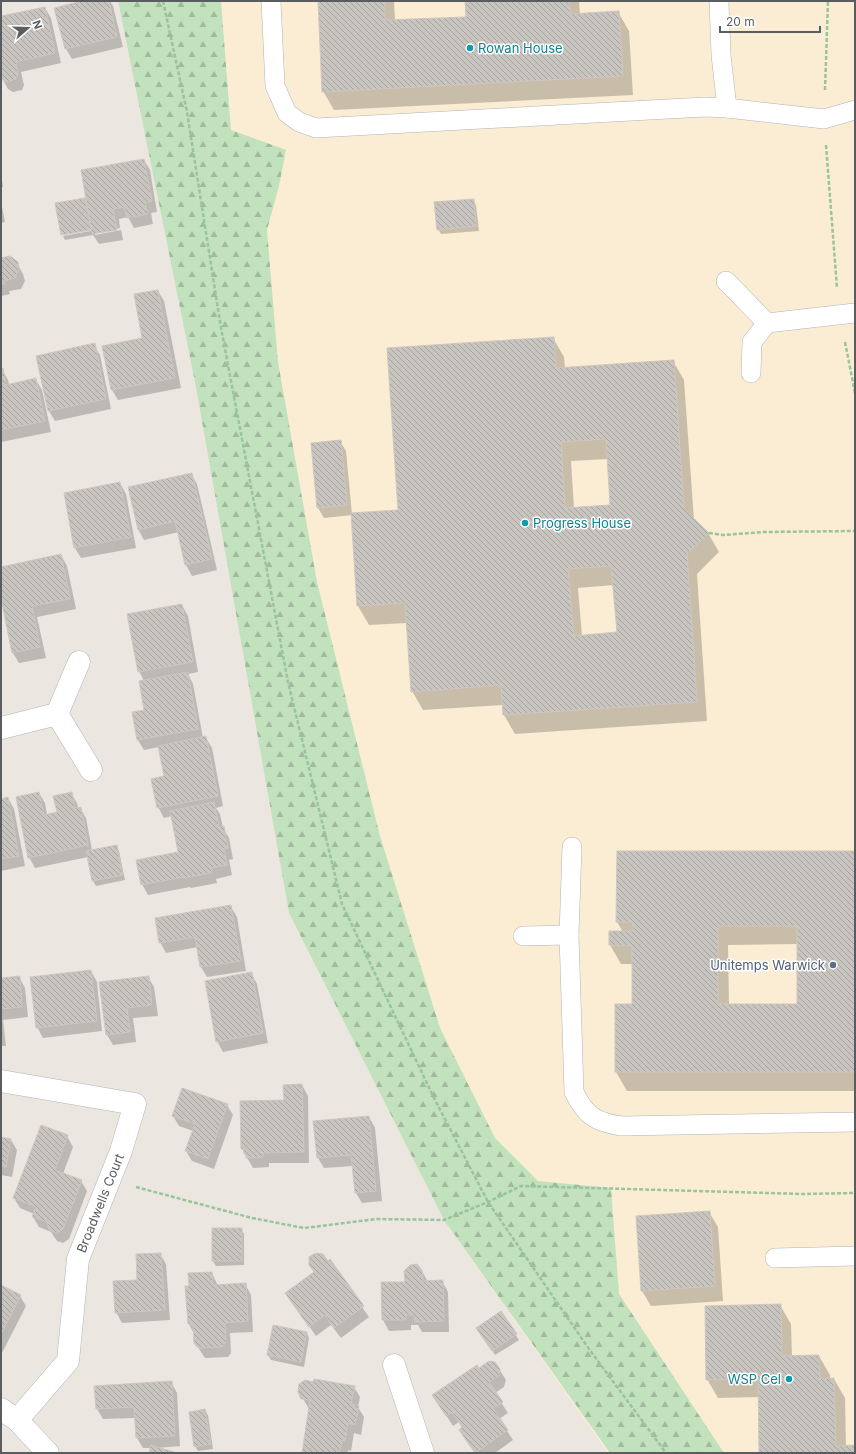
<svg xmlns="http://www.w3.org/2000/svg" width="856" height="1454" font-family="Inter,sans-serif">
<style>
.commercial{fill:#fbedd4}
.forest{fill:url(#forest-firs)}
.shadow{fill:#0003;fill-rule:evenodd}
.building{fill:url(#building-back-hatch);stroke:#cfc7bf;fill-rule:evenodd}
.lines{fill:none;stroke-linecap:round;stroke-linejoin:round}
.lane-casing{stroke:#b0b3b7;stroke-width:20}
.street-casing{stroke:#b0b3b7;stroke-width:23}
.path{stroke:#98c49e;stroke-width:2.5;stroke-dasharray:4 2;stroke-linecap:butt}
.lane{stroke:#fff;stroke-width:19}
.street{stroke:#fff;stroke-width:22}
.culture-dot{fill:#0f9aa8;stroke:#fff;stroke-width:1.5}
.service-dot{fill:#5c6f8a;stroke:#fff;stroke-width:1.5}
.labels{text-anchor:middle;stroke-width:3;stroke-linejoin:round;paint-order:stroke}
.culture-label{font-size:13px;fill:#0d838f;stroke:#fff;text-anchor:start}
.service-label{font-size:13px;fill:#4e5e75;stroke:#fff;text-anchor:end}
.street-label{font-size:13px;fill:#595d60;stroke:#fff}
</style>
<defs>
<pattern id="forest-firs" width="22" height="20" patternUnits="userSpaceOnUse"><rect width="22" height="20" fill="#c2e1bd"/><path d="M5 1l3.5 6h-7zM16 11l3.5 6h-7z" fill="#a1ba9d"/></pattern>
<pattern id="building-back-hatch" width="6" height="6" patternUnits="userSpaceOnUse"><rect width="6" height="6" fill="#c8c4bf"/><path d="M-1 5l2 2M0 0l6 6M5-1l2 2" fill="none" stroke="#a5a29f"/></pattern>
</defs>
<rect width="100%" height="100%" fill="#ebe7e0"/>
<polygon class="commercial" points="118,1 855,1 855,1453 608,1453 444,1220 289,913 195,382"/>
<polygon class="forest" points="118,1 221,1 231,130 286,150 279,186 267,230 278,362 317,582 380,836 440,1028 495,1138 538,1181 611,1188 619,1294 724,1453 610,1453 444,1220 289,913 195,382"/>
<g class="shadow">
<polygon points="86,1 110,1 113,6 123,47 72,59 66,49 56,8"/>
<polygon points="319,1 394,1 395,20 467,18 466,1 579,1 580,14 618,12 629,31 633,95 334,110 323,91"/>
<polygon points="45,8 51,18 61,63 21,72 24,85 22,90 13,92 8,89 2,78 1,73 1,17"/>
<polygon points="144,160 150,170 157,212 151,213 153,224 134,228 128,217 119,219 120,228 95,233 95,235 121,230 123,240 99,244 93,235 65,240 63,236 96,230 96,228 62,234 62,235 56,204 85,199 87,203"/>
<polygon points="1,174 3,187 1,187"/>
<polygon points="473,200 476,205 479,231 441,234 438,229"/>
<polygon points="1,202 5,222 1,223"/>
<polygon points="1,253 2,259 17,263 23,274 25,281 21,289 9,291 10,294 1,296"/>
<polygon points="158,291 164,301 181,388 118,400 112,390 104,346 143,339"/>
<path d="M553 338 564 357 565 368 673 361 684 380 694 520 708 533 719 552 697 574 707 721 515 734 504 715 503 705 423 710 412 691 407 623 369 625 358 606 352 515 324 518 318 508 340 441 346 451 352 514 399 511ZM608 459 611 506 574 508 571 461ZM614 585 618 633 582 636 578 588Z"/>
<polygon points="94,345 100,355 111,409 55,421 49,411"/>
<polygon points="2,369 8,380 9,385 36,380 42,390 51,432 1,442 1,370"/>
<polygon points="191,474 197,484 217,570 192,576 186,565 179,532 144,540 138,529"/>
<polygon points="120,483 126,494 136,548 81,558 75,548"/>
<polygon points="61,555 67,566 76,609 37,617 46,658 19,663 13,653 1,593 1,568"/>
<polygon points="182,605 188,616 198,672 188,674 193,684 203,738 206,738 212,748 223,806 216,808 220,814 223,828 229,838 233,859 229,860 232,875 216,879 217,883 191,888 190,887 148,895 142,884 180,852 172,816 164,818 158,807 165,777 159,747 144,750 138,740 145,711 144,681 139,671"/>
<polygon points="39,793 45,803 47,815 58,813 71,793 77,803 78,808 80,808 86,818 92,850 116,846 119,851 125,880 96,886 93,881 88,857 35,868 29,857"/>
<polygon points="8,798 14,809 25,866 1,871 1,800"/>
<path d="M618 852H855V1091H627L616 1072V1005H633V964H621L610 945V932H623L617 922ZM798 944V1005H729L728 945Z"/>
<polygon points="231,907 237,917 246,971 207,977 201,967 198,947 166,953 160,942"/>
<polygon points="91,971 97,982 102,1031 43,1038 37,1027"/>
<polygon points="251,973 257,984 268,1043 223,1052 217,1041"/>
<polygon points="19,977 25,988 28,1017 3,1020 6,1046 1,1046 1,979"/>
<polygon points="148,977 154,987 158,1016 133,1018 136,1042 113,1045 107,1035"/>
<polygon points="302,1085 308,1096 309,1163 269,1163 269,1167 253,1168 242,1149 285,1101"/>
<polygon points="227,1105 233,1115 214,1169 192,1161 186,1151 193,1131 179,1126 173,1116"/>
<polygon points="369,1117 375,1128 382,1201 362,1203 356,1193 353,1166 324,1168 318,1158"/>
<polygon points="67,1136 73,1147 63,1174 81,1181 87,1191 69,1239 63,1243 57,1241 51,1232 39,1227 33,1217 34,1214 20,1208 14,1198"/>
<polygon points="1,1138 11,1140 17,1150 12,1177 1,1175"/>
<polygon points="709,1212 718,1227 723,1301 651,1306 642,1291"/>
<polygon points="241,1229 244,1234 244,1265 216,1266 213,1261"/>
<polygon points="160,1254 166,1264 170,1320 122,1323 116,1312 138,1281"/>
<polygon points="330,1261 369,1317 341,1338 331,1325 316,1336 286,1293"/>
<polygon points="422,1271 428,1282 442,1281 448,1292 449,1332 422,1332 418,1325 411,1325 411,1330 389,1331 383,1320 382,1283 406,1283"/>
<polygon points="212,1273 218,1286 245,1284 251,1295 253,1332 230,1333 231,1353 228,1357 205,1358 195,1343 194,1334 189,1324 187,1287 190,1287"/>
<polygon points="1,1286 20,1296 26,1306 1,1355"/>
<polygon points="780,1305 791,1324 792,1356 819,1356 830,1375 830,1380 834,1379 845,1398 846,1447 855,1446 855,1453 760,1453 759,1397 718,1398 707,1379"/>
<polygon points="501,1313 519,1340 495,1355 481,1333"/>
<polygon points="307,1333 309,1338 304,1367 271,1360 268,1355"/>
<polygon points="479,1369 499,1369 506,1380 504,1387 495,1393 508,1413 499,1419 513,1440 495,1453 475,1453 460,1430 463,1428 459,1422 453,1426 440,1406"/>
<polygon points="171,1382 177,1393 180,1446 157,1448 174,1453 150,1453 151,1448 143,1448 137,1438 136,1418 103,1419 97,1409"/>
<polygon points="354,1387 360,1397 358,1407 364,1417 361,1435 354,1433 351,1451 348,1450 348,1453 302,1453 309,1409 299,1392"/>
<polygon points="205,1410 208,1415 213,1449 198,1451 195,1446"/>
</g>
<g class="building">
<polygon points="82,1 109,1 117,37 65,49 54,8"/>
<polygon points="318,1 385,1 385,20 466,17 465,1 569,1 570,14 619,11 623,76 322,92"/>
<polygon points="45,7 55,53 16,62 18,74 16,79 6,82 1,78 1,16"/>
<polygon points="144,159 152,201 145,203 148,214 127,218 124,207 113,209 117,230 92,234 81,170"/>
<polygon points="85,198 91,230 61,235 55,203"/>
<polygon points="474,199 476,226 437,230 434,202"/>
<polygon points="10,256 18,262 19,270 15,278 4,281 5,284 1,284 1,258"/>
<polygon points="158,290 175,378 111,390 102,346 142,338 134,294"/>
<path d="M554 337 556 368 674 360 684 509 709 533 687 554 697 702 503 715 501 685 411 692 405 603 357 606 351 513 398 510 387 348ZM606 439 610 505 565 508 561 442ZM611 566 617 632 574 636 568 569Z"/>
<polygon points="95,343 106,399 48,411 36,356"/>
<polygon points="3,368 6,385 36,378 45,421 1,430 1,369"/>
<polygon points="341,440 347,505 317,508 311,443"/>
<polygon points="192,473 212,559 185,565 175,521 138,530 128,487"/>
<polygon points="120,482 131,537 74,548 64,493"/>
<polygon points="61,554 70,599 32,606 40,647 12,653 1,598 1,567"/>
<polygon points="182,604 193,662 138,672 127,614"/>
<polygon points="188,672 198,729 137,740 132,712 144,710 139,681"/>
<polygon points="206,736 218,796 157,808 151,779 164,776 158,746"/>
<polygon points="39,792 44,815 57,812 53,796 72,792 75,808 81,807 88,845 28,858 16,797"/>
<polygon points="8,797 19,856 1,859 1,799"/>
<polygon points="214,802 219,827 224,826 228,848 224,849 227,865 211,868 212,873 184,878 183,877 141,885 136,860 178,852 170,811"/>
<polygon points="117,845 123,875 92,881 86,851"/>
<path d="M617 851H855V1072H615V1004H632V946L609 945V931H633V922H616ZM718 926H797V1004H718Z"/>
<polygon points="231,905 241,961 200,967 195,937 159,943 155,918"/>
<polygon points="91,970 97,1021 36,1028 30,977"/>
<polygon points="252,972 263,1033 216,1042 205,981"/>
<polygon points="20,976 22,1007 1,1009 1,978"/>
<polygon points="149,976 152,1005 127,1008 130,1032 106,1035 99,982"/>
<polygon points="302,1084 304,1152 263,1153 263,1157 246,1158 246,1153 244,1154 244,1149 241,1149 240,1101 284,1100 283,1085"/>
<polygon points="182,1088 228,1104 208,1159 185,1151 195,1124 172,1116"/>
<polygon points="369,1116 376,1191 355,1193 351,1155 317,1158 313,1121"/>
<polygon points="41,1125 68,1135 55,1170 82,1180 63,1229 57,1233 49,1230 47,1222 32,1217 36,1207 13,1198"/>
<polygon points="1,1137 11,1139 6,1167 1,1166"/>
<polygon points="710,1211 715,1286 641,1291 636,1216"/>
<rect x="212" y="1228" width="30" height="33"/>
<polygon points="161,1253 165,1310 115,1313 113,1281 137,1280 136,1254"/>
<polygon points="316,1253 323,1254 328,1261 330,1259 364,1306 334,1328 325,1315 309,1327 285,1293 314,1272 309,1265 309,1257"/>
<polygon points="417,1264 422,1270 423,1281 443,1280 444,1321 415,1322 414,1315 406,1315 406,1320 382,1320 381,1282 405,1282 404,1271 410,1265"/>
<polygon points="212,1272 213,1285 246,1283 248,1321 225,1323 226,1342 222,1347 198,1348 194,1343 193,1324 188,1324 185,1286 189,1286 188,1273"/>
<polygon points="1,1285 21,1295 1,1334"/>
<polygon points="781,1304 782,1356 819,1355 820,1379 834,1378 836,1446 855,1445 855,1453 759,1453 758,1378 706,1380 705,1306"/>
<polygon points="501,1311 517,1334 492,1351 476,1328"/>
<polygon points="273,1325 307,1332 301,1362 267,1355"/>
<polygon points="489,1361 495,1362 500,1369 499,1376 489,1382 503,1402 493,1408 508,1430 475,1453 459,1430 462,1427 452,1412 446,1416 432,1395 477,1365 479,1368"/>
<polygon points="314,1379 355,1386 351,1404 359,1406 355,1425 348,1423 345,1441 342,1440 340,1452 344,1453 302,1453 310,1400 301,1399 298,1392 299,1384 305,1380 313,1382"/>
<polygon points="172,1381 175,1436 136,1438 134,1407 96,1409 94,1386"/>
<polygon points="205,1409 211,1444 194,1447 189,1412"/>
<polygon points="151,1445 177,1453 149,1453"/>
</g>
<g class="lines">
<g class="lane-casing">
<g id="lane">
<polyline points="271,1 275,86 287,113 299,122 316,128 705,107 727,108 824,119 855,110"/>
<polyline points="719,1 721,55 727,108"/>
<polyline points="726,281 767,323 855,313"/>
<polyline points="751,373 752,342 767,323"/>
<path d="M572 847 569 935 574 1092C585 1115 595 1122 621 1126L855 1122"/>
<polyline points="523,936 569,935"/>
<polyline points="775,1258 855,1256"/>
</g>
</g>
<g class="street-casing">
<g id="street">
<polyline points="57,714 79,662"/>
<polyline points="1,728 57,714 91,770"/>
<polyline points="1,1081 135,1104 121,1151 78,1259 68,1361 17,1420"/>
<polyline points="394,1365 423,1453"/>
<polyline points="1,1409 17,1420 48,1453"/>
</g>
</g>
<g class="path">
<polyline points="163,1 187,112 221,328 288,682 342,904 433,1096 488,1202 589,1349 666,1453"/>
<polyline points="825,90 828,1"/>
<polyline points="826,145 837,288"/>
<polyline points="845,342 855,393"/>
<polyline points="709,533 723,535 764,532 855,531"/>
<polyline points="136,1187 252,1218 304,1228 376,1219 444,1220 488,1202 521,1186 803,1194 855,1193"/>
</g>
<use href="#lane" class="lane"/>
<use href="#street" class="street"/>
</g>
<g class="culture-dot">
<circle cx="470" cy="48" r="4"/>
<circle cx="525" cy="523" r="4"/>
<circle cx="789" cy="1379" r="4"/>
</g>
<circle class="service-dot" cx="833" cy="965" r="4"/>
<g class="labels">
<g class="culture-label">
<text x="478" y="53">Rowan House</text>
<text x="533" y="528">Progress House</text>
<text x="781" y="1384" text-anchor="end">WSP Cel</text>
</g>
<g class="service-label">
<text x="825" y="970">Unitemps Warwick</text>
</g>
<g class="street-label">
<text transform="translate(100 1203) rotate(-68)" y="5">Broadwells Court</text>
</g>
</g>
<rect width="856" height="1454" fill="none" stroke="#595d60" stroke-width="4"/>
<g transform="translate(28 28) rotate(70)" stroke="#ffffff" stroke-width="3" paint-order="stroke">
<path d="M0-3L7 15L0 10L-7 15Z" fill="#595d60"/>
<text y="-6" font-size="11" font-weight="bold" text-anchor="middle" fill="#595d60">N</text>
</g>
<path d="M720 26v6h100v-6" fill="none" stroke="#595d60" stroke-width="2"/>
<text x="726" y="26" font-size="12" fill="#595d60" stroke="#ffffff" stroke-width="3" paint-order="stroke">20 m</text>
</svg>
